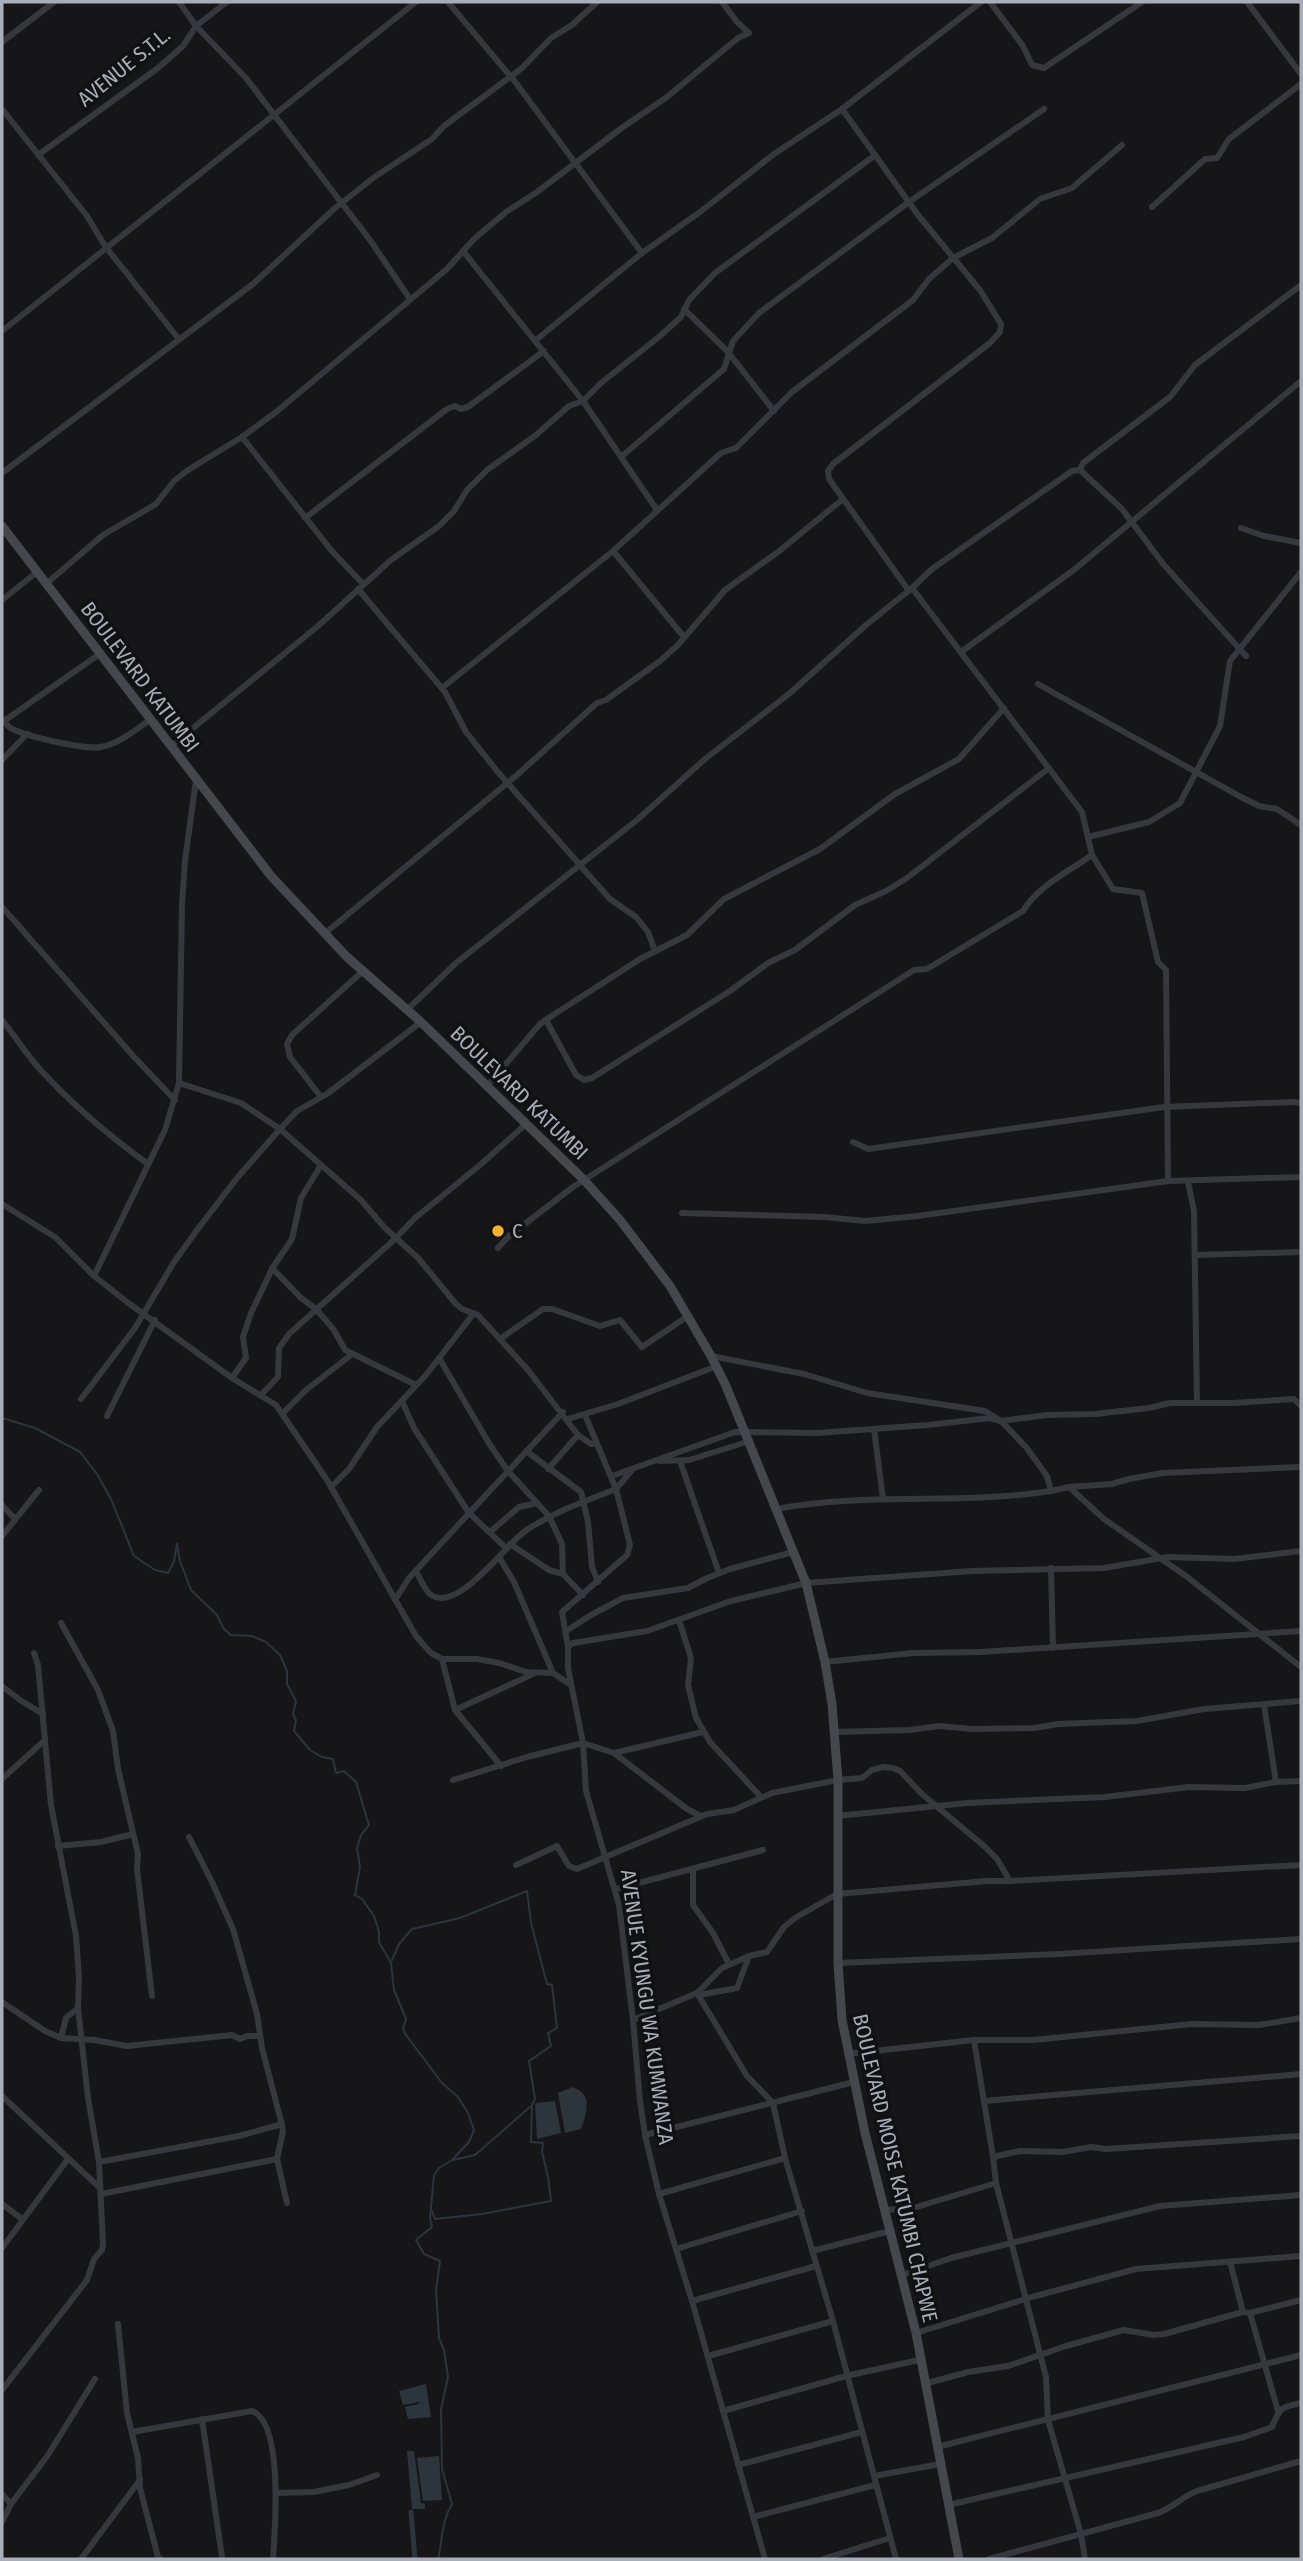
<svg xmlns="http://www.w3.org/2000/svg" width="1303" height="2561" font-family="'Fira Sans Condensed',sans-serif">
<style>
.water{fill:#2c353c}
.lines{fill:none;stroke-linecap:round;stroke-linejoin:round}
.stream{stroke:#2c353c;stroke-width:2}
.canal{stroke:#2c353c;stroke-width:5}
.street{stroke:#37383d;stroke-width:6}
.secondary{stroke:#45474d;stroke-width:9}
.poi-dot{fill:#f2b134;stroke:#111113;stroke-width:2.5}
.labels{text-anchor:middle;stroke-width:7;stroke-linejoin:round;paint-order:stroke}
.street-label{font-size:21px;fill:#a8adb8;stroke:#111113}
.poi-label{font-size:21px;fill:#a8adb8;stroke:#111113;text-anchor:start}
</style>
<rect width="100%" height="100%" fill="#161618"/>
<g class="water">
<path d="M573 2087C594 2095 586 2114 581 2129L565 2133 558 2093Z"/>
<polygon points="555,2101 561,2133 537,2139 535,2103"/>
<polygon points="426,2384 431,2417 408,2419 405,2407 419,2404 420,2402 403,2405 399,2391"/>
<polygon points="407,2451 414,2451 421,2503 425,2504 425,2509 412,2509"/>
<polygon points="439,2456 442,2500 423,2501 417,2458"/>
</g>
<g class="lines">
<g class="stream">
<path d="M2 1418 35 1428 80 1452 97 1474 111 1499 134 1556 155 1570 168 1573 174 1561 177 1544 180 1561 191 1590 217 1615 224 1629 231 1635 252 1636 266 1642 280 1655 287 1671V1684L296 1701 293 1714 296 1720 294 1731 310 1750 322 1757 333 1759 336 1773 344 1771 356 1782 369 1825 361 1835 357 1848 360 1867 355 1895 362 1899 374 1916 379 1932V1942L391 1963 394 1990 406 2019 403 2029 406 2035 442 2083 458 2097 468 2113 474 2130 469 2142 452 2160 439 2168 434 2175 430 2219 432 2227 416 2240 424 2254 440 2261 436 2290 439 2338 444 2350 448 2377 441 2409 442 2469 452 2504C441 2522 443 2539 438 2559"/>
<polyline points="392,1960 399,1944 412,1929 460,1918 527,1891 531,1923 547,1984 552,1985 557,2028 548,2033 551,2046 529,2061 535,2099 532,2105 531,2142 543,2143 542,2152 548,2177 551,2201 482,2214 435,2219 432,2211"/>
<polyline points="453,2160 475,2155 530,2107"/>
</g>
<polyline class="canal" points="411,2512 415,2559"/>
<g class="street">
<polyline points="179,2 196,26 246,78 370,240 410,299"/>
<polyline points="448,2 516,83 642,253"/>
<polyline points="990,2 1023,46 1032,65 1044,68 1142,2"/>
<polyline points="1247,2 1301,74"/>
<polyline points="2,42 54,2"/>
<polyline points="2,109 87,216 105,246 178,338"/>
<polyline points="842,109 918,215 980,290 1001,324 1000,332 990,343 833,464 828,471 829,479 909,591"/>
<polyline points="38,155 158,68 183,46 196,26 227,2"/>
<polyline points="1152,207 1205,159 1217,158 1229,139 1301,84"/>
<polyline points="463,251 583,401 657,510"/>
<polyline points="684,309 728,352 774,411"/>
<polyline points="2,331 416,2"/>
<polyline points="536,340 642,253 700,212 774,154 842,109 981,2"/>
<polyline points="242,437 331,550 363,584"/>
<polyline points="621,457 724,369 733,341 759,313 909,202 1044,109"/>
<polyline points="1080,470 1122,509 1164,565 1246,656"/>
<polyline points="2,473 253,284 334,209 373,178 432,139 444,126 522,68 551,38 572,25 597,2"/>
<polyline points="305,518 447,409 455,406 461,409 468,407 544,351"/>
<polyline points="1241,528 1264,536 1301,543"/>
<polyline points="613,551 684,637"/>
<polyline points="47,583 103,535 156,504 174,481 188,470 242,437 276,412 447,269 474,239 506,212 537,192 623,127 667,97 738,38 749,33 737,22 722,2"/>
<polyline points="912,588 1082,812 1092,855 1113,889 1142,893 1158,962 1166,970 1168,1181"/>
<polyline points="358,589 445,692 466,732 497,771 610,899 636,917 648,932 655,951"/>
<polyline points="2,600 37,572"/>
<polyline points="961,652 1075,569 1301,381"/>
<polyline points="1038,684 1241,797 1259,806 1277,809 1301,825"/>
<polyline points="442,688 613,551 721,453 736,448 792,392 913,300 929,279 953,258 992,238 1040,199 1072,188 1122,145"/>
<path d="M2 719C4 721 6 724 9 727 22 736 86 750 101 747 119 744 135 730 150 720"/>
<polyline points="4,721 101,653"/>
<polyline points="170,747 318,626 391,560 439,526 454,511 467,490 487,470 536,435 569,406 583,401 601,383 660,336 681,317 689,300 715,273 874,156"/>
<polyline points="2,760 27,734"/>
<polyline points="1088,837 1149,822 1180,803 1220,726 1230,661 1301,572"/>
<polyline points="2,907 135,1058 175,1100"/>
<polyline points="324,934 517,775 597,703 606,700 660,661 678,645 725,590 778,552 843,499"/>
<polyline points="407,1010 456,963 637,820 705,759 790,693 866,625 912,588 932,569 1072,471 1080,470 1083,463 1170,397 1195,365 1301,285"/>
<path d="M2 1020C14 1035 25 1052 38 1067 71 1104 108 1135 148 1164"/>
<polyline points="546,1020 576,1075 584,1080 592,1078 730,991 768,963 795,950 855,905 886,891 907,878 1049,768"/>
<polyline points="179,1083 241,1103 280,1129 361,1200 384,1227 418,1258 456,1304 462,1309 478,1315 528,1370 578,1435 591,1444 597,1444"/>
<polyline points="487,1086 540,1024 550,1017 640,959 687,935 724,899 820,849 895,794 959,759 1004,708"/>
<polyline points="321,1097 290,1057 287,1044 292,1035 363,971"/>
<polyline points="853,1142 868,1149 1164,1107 1294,1102 1301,1103"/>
<polyline points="1188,1182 1194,1211 1197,1403"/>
<polyline points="2,1204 55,1237 94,1276 127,1302 232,1378 276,1405 327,1480 416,1636 431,1653 442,1659 477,1659 499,1663 526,1672 553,1673 571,1685"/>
<polyline points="682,1213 824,1217 865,1221 918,1216 1168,1181 1301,1177"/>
<path d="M498 1248 509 1236 573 1187 914 970 927 969 1023 911C1039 885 1068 872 1092 855"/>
<polyline points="1196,1255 1301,1252"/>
<polyline points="272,1268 301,1298 316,1309 334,1330 345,1350 416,1385"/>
<polyline points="94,1276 165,1130 179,1083 182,903 185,861 196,780"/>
<polyline points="500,1339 543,1309 552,1309 600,1326 620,1320 642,1347 688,1316"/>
<polyline points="711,1356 804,1374 867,1393 985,1411 1001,1421 1026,1447 1047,1476 1051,1491 1069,1487 1104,1519 1186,1576 1301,1667"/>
<polyline points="439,1358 490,1445 508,1471 549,1516 562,1544 563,1574"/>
<polyline points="232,1378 246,1358 243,1337 251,1313 273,1267 292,1239 301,1198 321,1165"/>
<polyline points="261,1395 278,1377 279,1348 289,1334 395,1239 415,1218 480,1165 526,1124"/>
<polyline points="81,1399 135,1328 174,1262 197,1230 237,1178 280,1129 297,1111 327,1094 421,1022"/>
<polyline points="402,1401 414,1428 469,1513 506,1548"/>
<polyline points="283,1413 306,1390 351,1355"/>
<polyline points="107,1416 155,1320"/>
<polyline points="568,1419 618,1404 717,1366"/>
<polyline points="874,1429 883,1499"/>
<polyline points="526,1451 581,1492 588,1522 592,1567 598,1582"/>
<polyline points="659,1461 689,1460 750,1441"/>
<polyline points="680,1461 719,1573"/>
<polyline points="548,1469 578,1435"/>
<polyline points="632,1470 616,1489 630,1545 627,1555 562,1612 568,1647 568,1668 583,1743 586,1791 619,1905 633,2020 640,2101 645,2135 659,2194 692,2301 765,2559"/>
<polyline points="612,1476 735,1432 817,1433 928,1425 990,1418 1001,1421 1047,1415 1095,1414 1149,1408 1170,1403 1232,1403 1294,1399 1301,1406"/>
<polyline points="331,1487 349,1469 377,1427 426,1375 474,1313"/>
<polyline points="1069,1487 1112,1484 1129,1479 1163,1473 1301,1467"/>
<polyline points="2,1505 15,1519"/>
<path d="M776 1509C867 1492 960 1505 1051 1491"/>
<polyline points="490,1532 519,1507 537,1503"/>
<polyline points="2,1536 39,1490"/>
<polyline points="510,1544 549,1570 563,1574 583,1595"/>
<polyline points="499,1557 514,1582 553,1673"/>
<polyline points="1051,1568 1053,1648"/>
<path d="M416 1571C420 1578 424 1589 430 1594 458 1616 508 1540 528 1529 559 1510 583 1502 616 1489L585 1415"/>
<polyline points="395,1600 409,1578 563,1412"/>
<polyline points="679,1620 691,1658 688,1685 696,1718 710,1742 760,1796"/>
<polyline points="61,1623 98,1690 113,1731 118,1769 138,1854 137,1869 152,1996"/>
<polyline points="566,1631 591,1615 623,1598 688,1588 705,1579 730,1569 793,1552"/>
<polyline points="568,1647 573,1643 647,1631 731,1601 806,1583 972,1571 1104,1568 1168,1557 1234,1559 1301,1551"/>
<polyline points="442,1659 455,1710 501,1766"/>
<polyline points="825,1662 913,1653 981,1652 1301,1631"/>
<polyline points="2,1686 20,1700 43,1714"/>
<polyline points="1264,1705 1276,1782"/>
<polyline points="455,1710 533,1674"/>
<polyline points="833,1732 910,1730 939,1726 973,1729 1035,1728 1058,1724 1137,1721 1204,1709 1301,1701"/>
<polyline points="614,1753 703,1732"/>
<polyline points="2,1779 45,1740"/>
<polyline points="453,1780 527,1757 583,1743 614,1753 687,1809 701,1816"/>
<polyline points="837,1816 967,1803 1105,1797 1189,1787 1245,1788 1276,1782 1301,1781"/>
<polyline points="189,1837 212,1882 233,1929 257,2014 262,2048 281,2121 283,2131 277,2159 287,2203"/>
<polyline points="58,1846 101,1842 133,1834"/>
<polyline points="516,1865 557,1846 569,1866 577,1869 707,1814 734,1810 772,1793 838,1780 862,1778 872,1770 883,1767 893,1768 900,1771 922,1794 984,1846 997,1859 1010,1881"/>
<polyline points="693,1870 693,1905 713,1933 729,1964"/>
<polyline points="616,1889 763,1850"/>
<polyline points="838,1963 1059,1954 1301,1939"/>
<polyline points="697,1993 747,2076 773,2103 785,2158 833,2321 896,2559"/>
<polyline points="699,1995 737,1988 749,1956"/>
<polyline points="2,2002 45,2031 61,2038 94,2040 127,2046 232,2035 240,2039 247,2036 260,2036"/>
<polyline points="633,2020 697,1993 722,1968 749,1956 767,1952 784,1927 795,1918 837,1894 987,1881 1010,1881 1301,1865"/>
<polyline points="61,2038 66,2018 78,2008"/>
<polyline points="974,2040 993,2157"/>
<polyline points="847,2054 974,2040 1033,2040 1192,2024 1259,2025 1301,2018"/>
<polyline points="2,2096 100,2188"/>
<polyline points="984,2101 1301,2074"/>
<polyline points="645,2135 854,2082"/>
<polyline points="99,2162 239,2136 282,2124"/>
<polyline points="996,2183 1046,2377 1048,2420 1081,2534 1085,2559"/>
<polyline points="101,2194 277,2159"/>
<polyline points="659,2194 785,2158"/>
<polyline points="2,2204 22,2219"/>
<polyline points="885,2210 913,2208 996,2183 993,2157 1020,2151 1063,2152 1091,2147 1106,2149 1301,2136"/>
<polyline points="2,2248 68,2159"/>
<polyline points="676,2249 802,2211"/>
<polyline points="812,2251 890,2231"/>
<polyline points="1230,2262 1243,2312"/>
<polyline points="900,2276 951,2258 1160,2206 1301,2195"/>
<polyline points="692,2301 816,2266"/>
<polyline points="1250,2313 1278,2411"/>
<polyline points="118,2324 127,2413 138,2458 140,2488 158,2557 161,2559"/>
<polyline points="916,2333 1032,2297 1136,2269 1301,2256"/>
<polyline points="708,2356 833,2321"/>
<polyline points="924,2384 968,2372 1008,2366 1066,2346 1124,2330 1153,2335 1164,2334 1243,2312 1250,2313 1301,2300"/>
<polyline points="2,2390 87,2280 94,2259 102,2250 103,2244 99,2162 88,2098 78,2008 79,1977 76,1936 51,1805 38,1665 34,1653"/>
<polyline points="723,2411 846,2376 919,2360"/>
<polyline points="202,2419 222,2557"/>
<path d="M132 2432 252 2411C284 2423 275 2530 273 2559"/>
<polyline points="937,2447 1301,2355"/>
<polyline points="738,2465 862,2432"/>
<polyline points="874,2476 940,2464"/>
<polyline points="276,2493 313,2492 349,2485 377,2475"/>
<polyline points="2,2494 11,2504 2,2522"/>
<polyline points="11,2504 48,2455 95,2379"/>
<path d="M948 2505 1244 2437 1272 2427C1280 2408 1280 2407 1301 2403"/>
<polyline points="753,2517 875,2485"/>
<polyline points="81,2559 140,2480"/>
<polyline points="823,2559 890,2538"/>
<path d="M989 2559 1158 2513C1173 2508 1183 2496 1197 2491L1301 2461"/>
</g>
<polyline class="secondary" points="2,526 271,876 347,957 421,1022 584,1180 620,1220 670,1286 711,1356 726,1386 806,1583 825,1662 832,1704 838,1780 838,1963 842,2020 865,2133 916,2333 959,2559"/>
</g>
<circle class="poi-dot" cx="498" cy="1231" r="7"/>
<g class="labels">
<g class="street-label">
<text transform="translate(124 67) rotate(-39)" y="7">AVENUE S.T.L.</text>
<text transform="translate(140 677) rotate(53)" y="7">BOULEVARD KATUMBI</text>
<text transform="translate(519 1093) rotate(44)" y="7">BOULEVARD KATUMBI</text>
<text transform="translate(647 2007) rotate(82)" y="7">AVENUE KYUNGU WA KUMWANZA</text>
<text transform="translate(895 2168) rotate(77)" y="7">BOULEVARD MOISE KATUMBI CHAPWE</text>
</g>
<g class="poi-label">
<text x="512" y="1238">C</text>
</g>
</g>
<rect width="1303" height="2561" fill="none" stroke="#a8adb8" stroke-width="7"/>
</svg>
